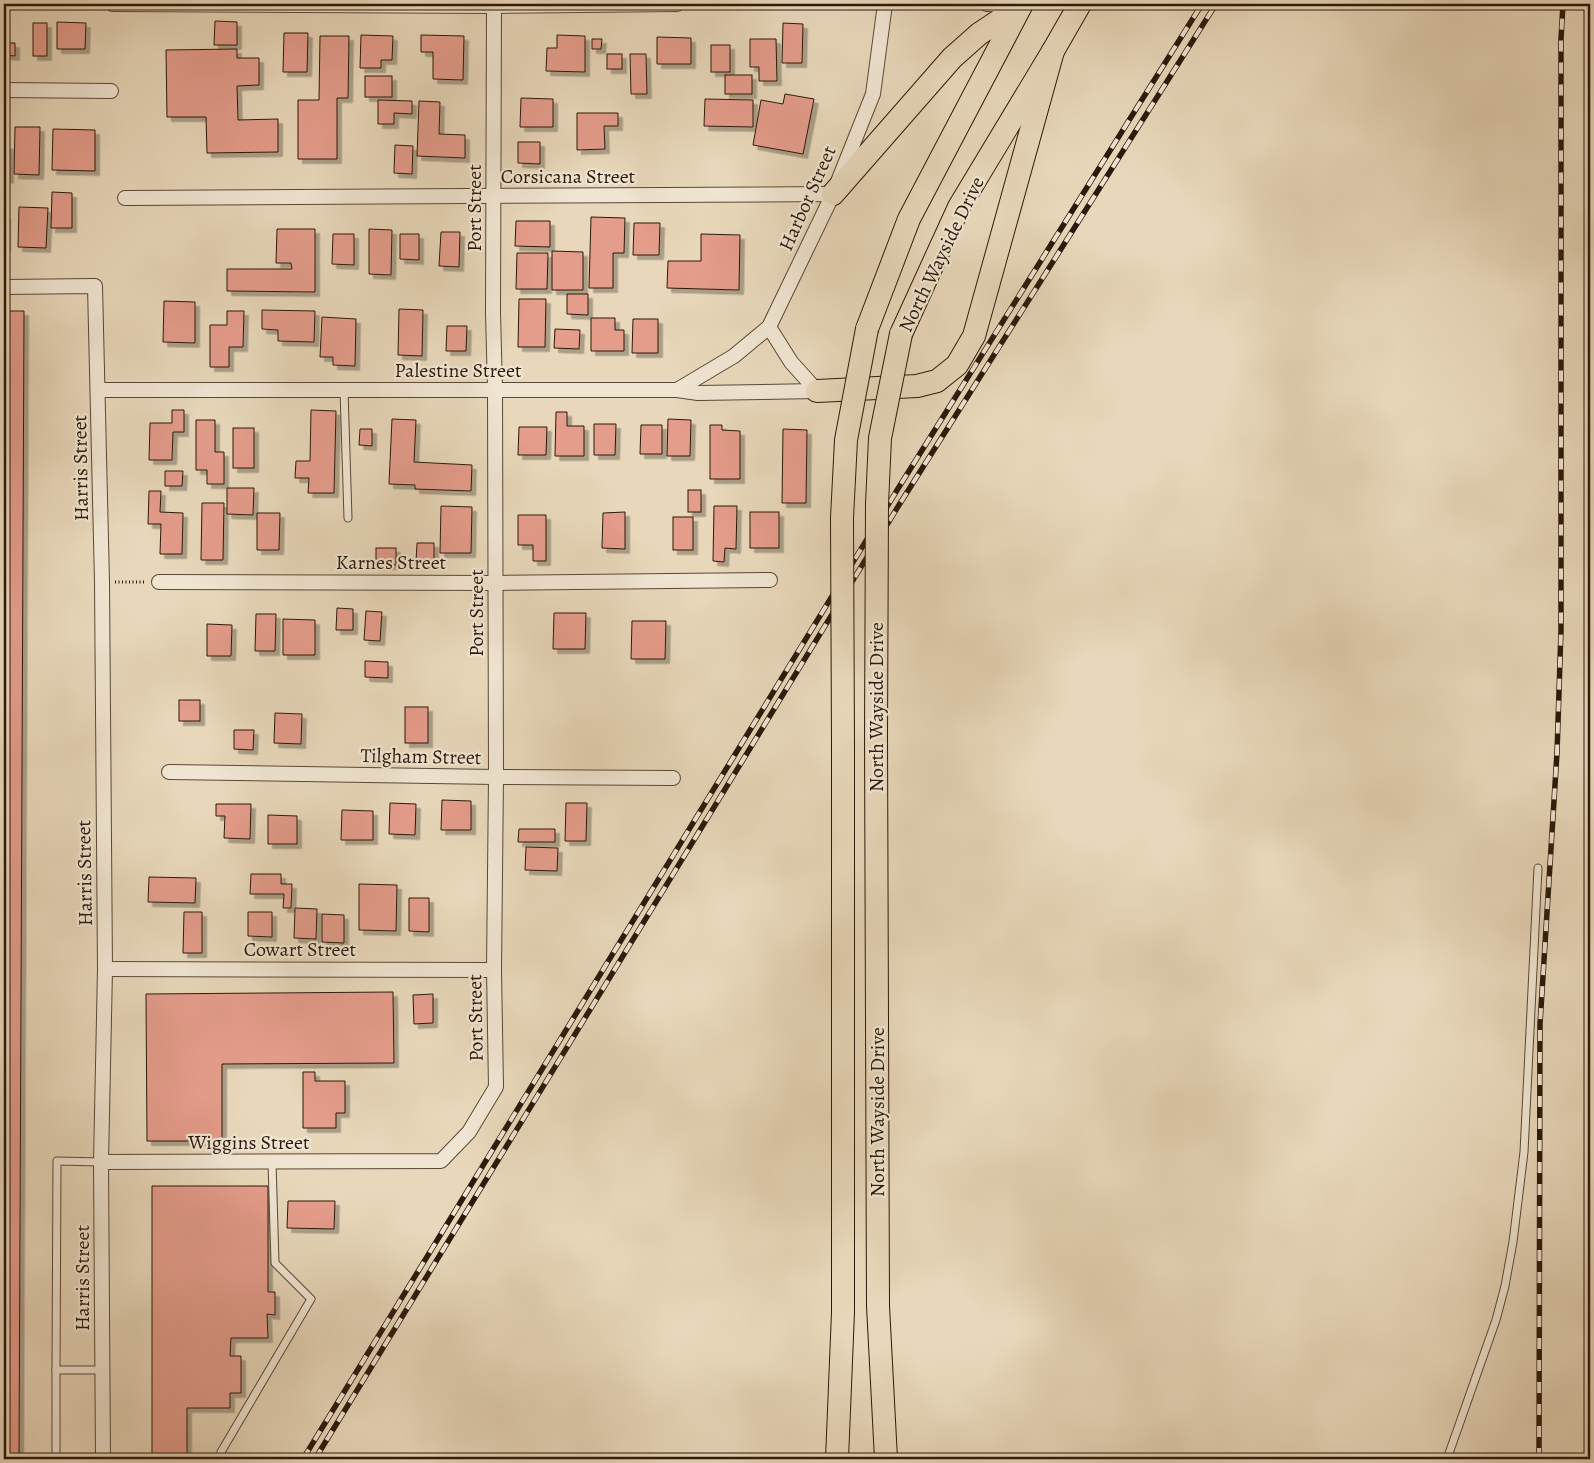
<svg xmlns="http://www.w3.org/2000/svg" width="1594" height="1463" font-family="Alegreya,serif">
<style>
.building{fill:#e49c8b;stroke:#2c190a;filter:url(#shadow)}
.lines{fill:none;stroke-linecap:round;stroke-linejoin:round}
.service-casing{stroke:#5b4836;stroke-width:9}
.minor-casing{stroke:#5b4836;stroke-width:16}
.primary-casing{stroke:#2c190a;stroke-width:24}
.path{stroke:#2c190a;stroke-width:3;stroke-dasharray:1 2.5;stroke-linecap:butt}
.service{stroke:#f0e5d2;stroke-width:7}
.minor{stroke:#f0e5d2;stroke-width:14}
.primary{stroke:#e8d7ba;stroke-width:22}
.rail-casing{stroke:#2c190a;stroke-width:5.5}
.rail{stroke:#f0e5d2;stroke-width:4;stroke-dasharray:11;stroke-linecap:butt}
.primary-bridge-casing{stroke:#2c190a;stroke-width:24;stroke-linecap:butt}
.primary-bridge{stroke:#e8d7ba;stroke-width:22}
.labels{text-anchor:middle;stroke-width:4.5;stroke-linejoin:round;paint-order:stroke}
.street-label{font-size:20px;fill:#2c190a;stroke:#f0e5d2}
</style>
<defs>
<filter id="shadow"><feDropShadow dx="4.5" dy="4.5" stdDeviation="0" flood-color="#0004"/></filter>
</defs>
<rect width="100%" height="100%" fill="#e8d7ba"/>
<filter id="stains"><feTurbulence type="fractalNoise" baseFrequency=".004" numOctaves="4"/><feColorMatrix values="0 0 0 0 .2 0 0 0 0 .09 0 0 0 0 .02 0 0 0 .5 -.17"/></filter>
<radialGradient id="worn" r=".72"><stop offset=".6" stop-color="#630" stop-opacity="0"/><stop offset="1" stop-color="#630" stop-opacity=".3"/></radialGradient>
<g class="building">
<polygon points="215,21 237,22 237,45 214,45"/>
<polygon points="57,22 86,23 85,49 57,49"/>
<rect x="33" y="23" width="14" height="33"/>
<polygon points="783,23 803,24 802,63 782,63"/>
<polygon points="284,33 308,33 307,72 283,72"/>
<polygon points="361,35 393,36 392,60 381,60 381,68 360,68"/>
<polygon points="421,35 464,36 463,80 433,79 433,52 421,52"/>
<polygon points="557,35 585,36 585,72 546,71 547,48 557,48"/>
<polygon points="320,36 349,36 348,98 337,98 337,159 298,159 298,100 319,100"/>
<polygon points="657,37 691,38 691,64 657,64"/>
<polygon points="592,39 602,39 601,49 592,49"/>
<polygon points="750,39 776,39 777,81 759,81 759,67 750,67"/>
<polygon points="4,43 15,43 15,56 4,55"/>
<rect x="711" y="45" width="19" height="27"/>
<polygon points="237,49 237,58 259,58 259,85 237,86 238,120 278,119 278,152 207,153 206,117 167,117 166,50"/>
<rect x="607" y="54" width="15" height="15"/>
<polygon points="630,54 646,54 647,94 631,94"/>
<rect x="725" y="75" width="27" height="19"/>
<rect x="365" y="76" width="27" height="21"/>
<polygon points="785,94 814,99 803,154 753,145 761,100 783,104"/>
<polygon points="521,98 553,99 553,127 520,127"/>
<polygon points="705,99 753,100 753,127 704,126"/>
<polygon points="378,100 412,101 412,114 394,113 394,124 378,124"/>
<polygon points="419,101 440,102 439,134 465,135 465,158 417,156"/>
<polygon points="577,113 618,113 618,126 604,126 605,149 577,150"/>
<polygon points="15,127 40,127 39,175 14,174"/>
<polygon points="53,129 95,130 95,171 52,170"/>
<polygon points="518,142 540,142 540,164 518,163"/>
<polygon points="4,144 9,145 9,179 4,178"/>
<polygon points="395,145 413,146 412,174 394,173"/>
<polygon points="52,192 72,193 72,228 51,228"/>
<polygon points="19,207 48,208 46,248 18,247"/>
<rect x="4" y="214" width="2" height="32"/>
<polygon points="591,217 625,218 624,253 613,253 613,288 589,288"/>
<polygon points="516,221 550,221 550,247 515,246"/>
<polygon points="634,223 660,223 659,255 633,255"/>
<polygon points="277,229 315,229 315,292 227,291 227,269 292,269 291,263 276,263"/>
<polygon points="369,229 392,230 391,275 369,274"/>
<polygon points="441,232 460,232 459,267 439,266"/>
<polygon points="333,234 354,234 354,265 332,264"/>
<polygon points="400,234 419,234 419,260 400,259"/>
<polygon points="701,234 740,235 739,290 667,288 668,261 701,261"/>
<polygon points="552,251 583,252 583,290 552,290"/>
<polygon points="517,253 548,253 547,289 516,289"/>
<polygon points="567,294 588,294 588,315 567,314"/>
<polygon points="519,299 546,299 545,347 518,347"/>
<polygon points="164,301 195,302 195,343 163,342"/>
<polygon points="399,309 423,310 422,356 398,355"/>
<polygon points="262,310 315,311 314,342 278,341 278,330 262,329"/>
<polygon points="4,311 24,311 19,1459 4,1459"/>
<polygon points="227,311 244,311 243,347 229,347 229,367 210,367 210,325 227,325"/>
<polygon points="322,317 356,319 355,366 333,365 333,357 320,357"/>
<polygon points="591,318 615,318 615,330 624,330 624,351 591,351"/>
<polygon points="633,319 658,319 658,353 632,353"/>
<polygon points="447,326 467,326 466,351 446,351"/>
<polygon points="555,329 580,330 579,349 554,348"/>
<polygon points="172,410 184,410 184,432 173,432 172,460 149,460 150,423 172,423"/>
<polygon points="311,410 336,411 334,493 308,493 309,478 295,478 296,461 310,461"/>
<polygon points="556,412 567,412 567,426 584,426 584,456 555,456"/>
<polygon points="392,419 416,420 414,462 472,465 471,491 415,489 415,485 389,484"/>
<polygon points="668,419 691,420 690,456 667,456"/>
<polygon points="196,420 215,420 215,452 224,452 224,484 207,484 207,470 196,470"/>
<polygon points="594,424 616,424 615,455 594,455"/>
<polygon points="641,425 662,425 662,454 640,454"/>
<polygon points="710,425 722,425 722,430 740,431 740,479 710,479"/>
<polygon points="519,427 547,427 546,455 518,455"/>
<rect x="233" y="428" width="21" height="40"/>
<polygon points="360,429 372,429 372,446 359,445"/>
<polygon points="783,429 807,430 806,503 782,503"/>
<polygon points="165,471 183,471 182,486 165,486"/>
<polygon points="227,488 254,488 253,515 227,514"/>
<rect x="688" y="490" width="13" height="22"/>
<polygon points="149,491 161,491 160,512 183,513 182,554 160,554 161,524 148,524"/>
<polygon points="202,503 224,503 223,560 201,560"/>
<polygon points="441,506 472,507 471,553 440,553"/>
<polygon points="714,506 737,506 736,549 725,548 724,562 713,561"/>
<polygon points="625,512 625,549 602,548 603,513"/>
<rect x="750" y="512" width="29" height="36"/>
<polygon points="257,513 280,513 279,550 257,550"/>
<polygon points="518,515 546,515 546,561 533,561 533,545 518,545"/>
<rect x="673" y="517" width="20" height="33"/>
<polygon points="417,543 434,543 434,562 416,562"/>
<rect x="376" y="548" width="20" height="17"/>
<polygon points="337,608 353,609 353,630 336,630"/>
<polygon points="366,611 382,612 380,641 364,640"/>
<polygon points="554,613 586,613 585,649 553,649"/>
<polygon points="256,614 276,614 275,651 255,651"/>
<polygon points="283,619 315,620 315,655 283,655"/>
<polygon points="632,621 666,621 665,659 631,659"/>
<polygon points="207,624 232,625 231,656 207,656"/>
<polygon points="365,661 388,662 388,678 365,677"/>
<rect x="179" y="700" width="21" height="21"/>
<rect x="405" y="707" width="23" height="36"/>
<polygon points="275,713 302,714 301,744 274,743"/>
<polygon points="234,730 254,730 253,750 234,749"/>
<polygon points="442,800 471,801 471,830 441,830"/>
<polygon points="390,803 416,804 415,835 389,834"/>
<polygon points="566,803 587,803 586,841 565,841"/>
<polygon points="216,804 251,804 250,839 224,838 225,816 216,816"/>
<polygon points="342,810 373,811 373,840 341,840"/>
<polygon points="268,815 297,816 297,844 268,844"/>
<polygon points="519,829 555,829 555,842 518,842"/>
<polygon points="526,847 558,848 557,871 525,870"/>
<polygon points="251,874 281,874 281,884 292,884 291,908 283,908 284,894 250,894"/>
<polygon points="149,877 196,878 195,903 148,902"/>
<polygon points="359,884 397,885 396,931 359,930"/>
<polygon points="409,898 429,898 429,932 409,931"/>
<polygon points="295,908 317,909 316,939 294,938"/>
<polygon points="184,912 202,912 202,953 183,953"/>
<polygon points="248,912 272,912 272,937 248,936"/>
<polygon points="322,914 344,915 344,943 322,942"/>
<polygon points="393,992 394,1063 222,1064 222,1141 147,1141 146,994"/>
<polygon points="433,994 433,1023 414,1024 413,995"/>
<polygon points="303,1072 315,1072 315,1081 345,1081 345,1113 336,1113 336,1128 303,1128"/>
<polygon points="152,1186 268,1186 268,1292 275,1292 275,1315 267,1314 268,1338 231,1338 230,1356 241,1356 241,1393 230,1393 230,1408 187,1408 187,1459 152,1459"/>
<polygon points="288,1201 335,1201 334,1229 287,1228"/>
</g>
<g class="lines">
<g class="service-casing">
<g id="service">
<polyline points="344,390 348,518"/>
<polyline points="101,1162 57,1161 56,1370 102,1370"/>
<polyline points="56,1370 56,1459"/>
<polyline points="221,1452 311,1299 275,1263 272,1162"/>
<polyline points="1447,1459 1496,1320 1505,1286 1513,1242 1524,1152 1538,868"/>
</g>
</g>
<g class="minor-casing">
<g id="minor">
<polyline points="113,4 494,6 677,4"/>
<polyline points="987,4 1021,6"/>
<polyline points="4,90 111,91"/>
<polyline points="125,198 833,194"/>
<polyline points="4,287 95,286 102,582 105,969 101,1162 103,1459"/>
<polyline points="769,327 791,362 817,391"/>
<polyline points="98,390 677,390 698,393 817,391"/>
<polyline points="677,390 734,356 769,327 833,194 873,94 885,4"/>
<polyline points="159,582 495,583 770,580"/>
<polyline points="169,772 496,777 673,778"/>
<polyline points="105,969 494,970"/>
<polyline points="101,1162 441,1161 469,1132 496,1087 494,970 496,777 495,390 493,313 494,4"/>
</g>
</g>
<g class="primary-casing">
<g id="primary">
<polyline points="833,194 952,58 979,34 1018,8"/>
<polyline points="867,329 909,219 1022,4"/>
<polyline points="901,334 959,207 1053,51 1080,4"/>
<polyline points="817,391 917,386 937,381 957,365 974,336 1053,51"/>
<polyline points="876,736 878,1306 886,1459"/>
<polyline points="837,1459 843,1312 843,747"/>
</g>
</g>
<polyline class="path" points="115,582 146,582"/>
<use href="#service" class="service"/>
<use href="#minor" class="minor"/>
<use href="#primary" class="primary"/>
<g class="rail-casing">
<g id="rail">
<polyline points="303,1459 899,487 1202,4"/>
<polyline points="315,1459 899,505 1216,4"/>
<polyline points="1539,1459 1540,1024 1557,753 1561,630 1561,39 1563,4"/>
</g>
</g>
<use href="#rail" class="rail"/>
<g class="primary-bridge-casing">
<g id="primary-bridge">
<polyline points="876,736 877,504 880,438 901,334"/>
<polyline points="843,747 842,518 846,440 867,329"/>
</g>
</g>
<use href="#primary-bridge" class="primary-bridge"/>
</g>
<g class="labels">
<g class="street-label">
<text x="568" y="183">Corsicana Street</text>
<text transform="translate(807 198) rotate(-66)" y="7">Harbor Street</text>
<text transform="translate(474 208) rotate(-90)" y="7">Port Street</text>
<text transform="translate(941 254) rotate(-64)" y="7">North Wayside Drive</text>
<text x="458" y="377">Palestine Street</text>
<text transform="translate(80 468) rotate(-91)" y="7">Harris Street</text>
<text x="391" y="569">Karnes Street</text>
<text transform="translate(476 613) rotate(-90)" y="7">Port Street</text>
<text transform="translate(876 707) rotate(-90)" y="7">North Wayside Drive</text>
<text transform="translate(421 756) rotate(1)" y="7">Tilgham Street</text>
<text transform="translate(84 873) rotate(-91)" y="7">Harris Street</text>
<text x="300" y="956">Cowart Street</text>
<text transform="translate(475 1018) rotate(-91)" y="7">Port Street</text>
<text transform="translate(877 1112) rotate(-90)" y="7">North Wayside Drive</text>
<text x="249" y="1149">Wiggins Street</text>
<text transform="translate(82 1278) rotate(-90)" y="7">Harris Street</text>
</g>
</g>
<rect width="1594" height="1463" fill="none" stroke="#e8d7ba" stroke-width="20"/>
<rect x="5" y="5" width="1584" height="1453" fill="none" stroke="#2c190a" stroke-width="2.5"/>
<rect x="10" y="10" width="1574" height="1443" fill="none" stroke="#2c190a"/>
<rect width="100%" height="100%" filter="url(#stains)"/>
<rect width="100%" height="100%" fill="url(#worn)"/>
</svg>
